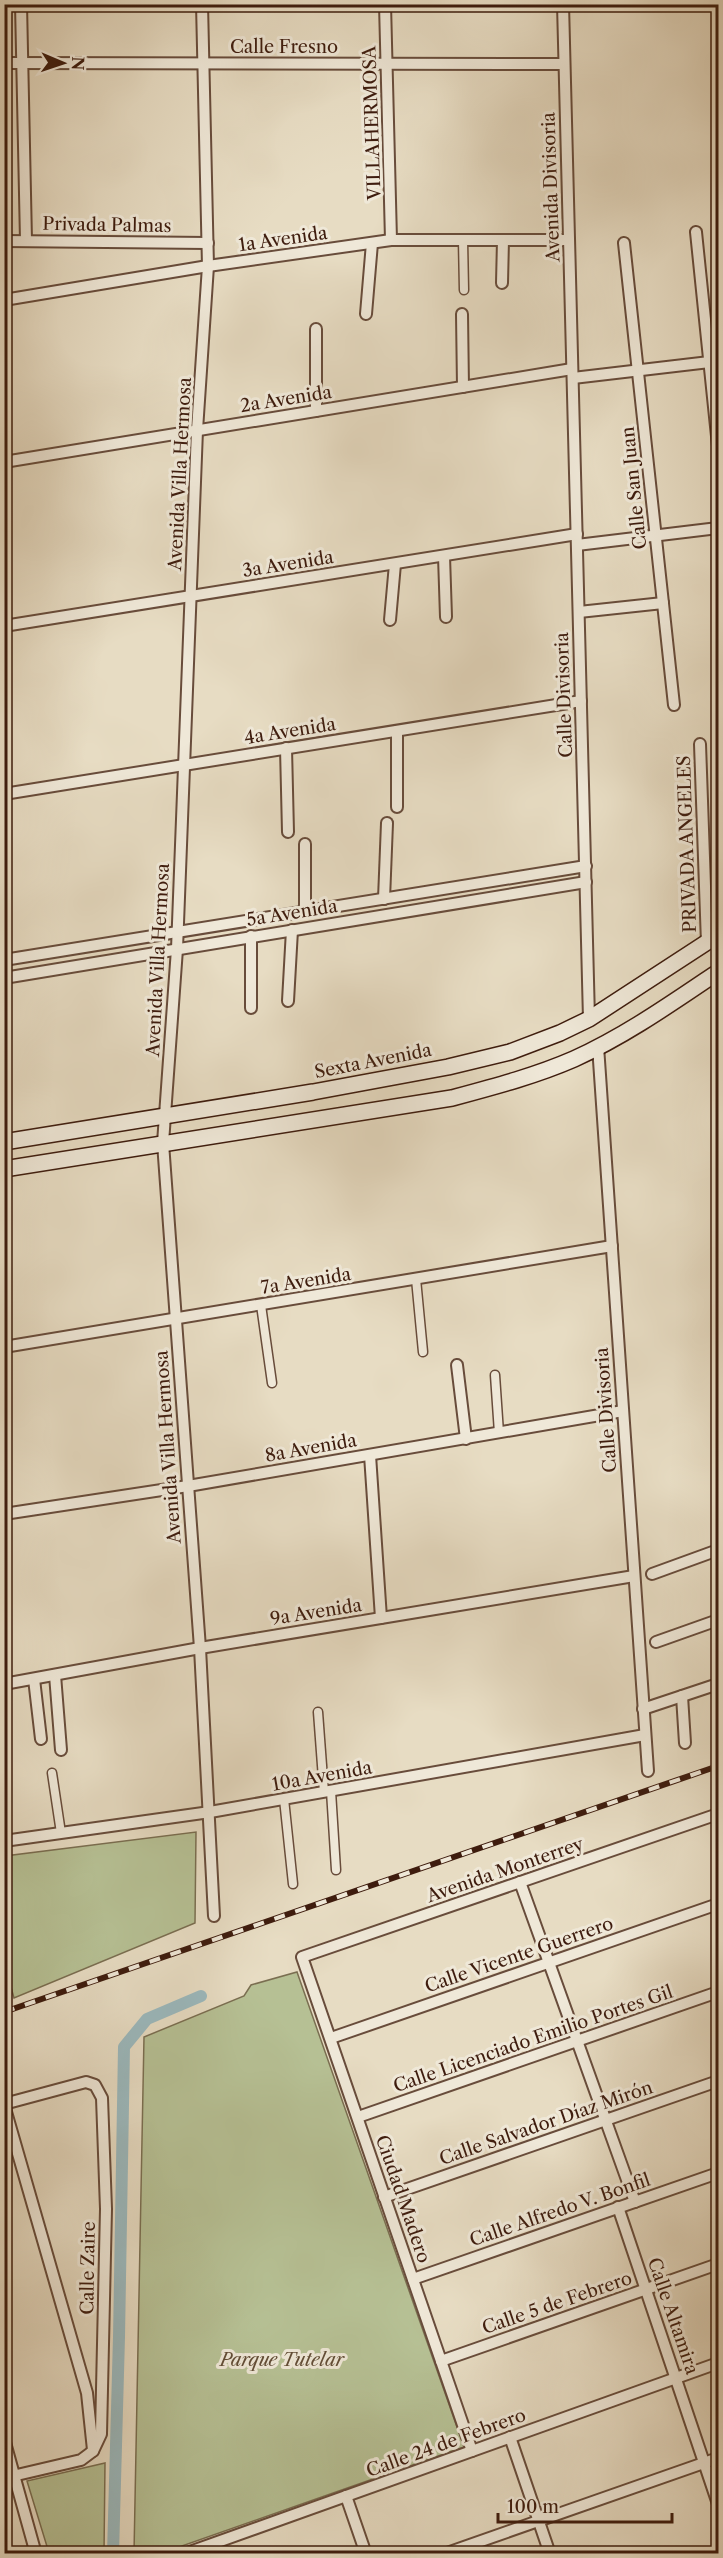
<svg xmlns="http://www.w3.org/2000/svg" width="723" height="2558" font-family="'Libre Caslon Text',serif">
<style>
.green{fill:#b6c094;stroke:#7a6e51;stroke-width:1.5}
.lines{fill:none;stroke-linecap:round;stroke-linejoin:round}
.canal{stroke:#9bb9be;stroke-width:12}
.pedestrian-casing{stroke:#684c3b;stroke-width:11}
.minor-casing{stroke:#684c3b;stroke-width:14}
.secondary-casing{stroke:#3e1c0e;stroke-width:18}
.pedestrian{stroke:#efe8d8;stroke-width:8}
.minor{stroke:#efe8d8;stroke-width:10}
.secondary{stroke:#efe8d8;stroke-width:15}
.rail-casing{stroke:#3e1c0e;stroke-width:6}
.rail{stroke:#efe8d8;stroke-width:4;stroke-dasharray:11;stroke-linecap:butt}
.labels{text-anchor:middle;stroke-width:6;stroke-linejoin:round;paint-order:stroke}
.street-label{font-size:18px;fill:#3e1c0e;stroke:#efe8d8}
.park-label{font-size:18px;font-style:italic;fill:#624d36;stroke:#efe8d8}
</style>
<rect width="100%" height="100%" fill="#e7dcc3"/>
<filter id="stains"><feTurbulence type="fractalNoise" baseFrequency=".00333" numOctaves="4"/><feColorMatrix values="0 0 0 0 .2 0 0 0 0 .09 0 0 0 0 .02 0 0 0 .5 -.17"/></filter>
<radialGradient id="worn" r=".72"><stop offset=".6" stop-color="#630" stop-opacity="0"/><stop offset="1" stop-color="#630" stop-opacity=".3"/></radialGradient>
<g class="green">
<polygon points="196,1832 195,1923 14,1998 5,1966 5,1856"/>
<polygon points="297,1972 464,2447 162,2553 134,2553 144,2037 244,1996 251,1985"/>
<polygon points="105,2463 104,2553 49,2553 27,2481"/>
</g>
<g class="lines">
<polyline class="canal" points="113,2554 119,2337 124,2047 147,2019 201,1996"/>
<g class="pedestrian-casing">
<g id="pedestrian">
<polyline points="463,240 464,290"/>
<polyline points="416,1279 423,1352"/>
<polyline points="261,1305 272,1383"/>
<polyline points="495,1375 499,1433"/>
<polyline points="318,1712 324,1792"/>
<polyline points="4,1738 5,1746"/>
<polyline points="52,1773 61,1833"/>
<polyline points="331,1791 336,1870"/>
<polyline points="284,1799 293,1884"/>
</g>
</g>
<g class="minor-casing">
<g id="minor">
<polyline points="21,4 26,241"/>
<polyline points="202,4 208,266 197,430 177,949 163,1143 200,1648 214,1916"/>
<polyline points="385,4 391,240"/>
<polyline points="563,4 589,1019"/>
<polyline points="4,63 564,64"/>
<polyline points="696,232 718,446"/>
<polyline points="4,241 208,243"/>
<polyline points="624,243 674,705"/>
<polyline points="502,283 503,240"/>
<polyline points="4,300 208,266 391,240 569,240"/>
<polyline points="366,314 372,243"/>
<polyline points="462,314 463,387"/>
<polyline points="573,378 718,361"/>
<polyline points="316,411 316,329"/>
<polyline points="4,462 572,369"/>
<polyline points="577,545 718,528"/>
<polyline points="444,556 446,617"/>
<polyline points="579,612 663,603"/>
<polyline points="390,620 395,564"/>
<polyline points="4,626 577,534"/>
<polyline points="397,731 397,807"/>
<polyline points="700,744 707,943"/>
<polyline points="286,748 288,832"/>
<polyline points="4,794 581,701"/>
<polyline points="384,899 387,823"/>
<polyline points="305,912 305,844"/>
<polyline points="4,960 586,866"/>
<polyline points="4,978 586,882"/>
<polyline points="288,1001 292,930"/>
<polyline points="251,1008 251,936"/>
<polyline points="598,1046 648,1771"/>
<polyline points="4,1347 612,1246"/>
<polyline points="457,1365 466,1439"/>
<polyline points="370,1455 381,1618"/>
<polyline points="4,1514 188,1486 623,1411"/>
<polyline points="652,1574 718,1550"/>
<polyline points="656,1642 718,1620"/>
<polyline points="55,1675 61,1750"/>
<polyline points="34,1679 41,1739"/>
<polyline points="4,1684 200,1648 634,1576"/>
<polyline points="682,1696 685,1743"/>
<polyline points="643,1709 718,1684"/>
<polyline points="4,1841 210,1812 645,1735"/>
<polyline points="520,1882 635,2202"/>
<polyline points="331,2038 718,1904"/>
<polyline points="4,2104 86,2082 95,2085 102,2098 106,2209 101,2434 93,2451"/>
<polyline points="4,2105 87,2393 93,2450"/>
<polyline points="358,2117 718,1992"/>
<polyline points="384,2197 718,2081"/>
<polyline points="618,2207 718,2504"/>
<polyline points="413,2279 718,2173"/>
<polyline points="441,2361 718,2264"/>
<polyline points="510,2437 550,2554"/>
<polyline points="4,2439 36,2554"/>
<polyline points="472,2451 302,1957 718,1814"/>
<polyline points="4,2478 81,2460 93,2451"/>
<polyline points="346,2496 366,2554"/>
<polyline points="184,2554 718,2363"/>
<polyline points="444,2554 718,2458"/>
</g>
</g>
<g class="secondary-casing">
<g id="secondary">
<polyline points="4,1142 313,1092 448,1067 510,1052 560,1033 589,1019 718,935"/>
<path d="M4 1169 452 1098C493 1087 535 1076 574 1059 625 1036 672 1003 718 972"/>
</g>
</g>
<use href="#pedestrian" class="pedestrian"/>
<use href="#minor" class="minor"/>
<use href="#secondary" class="secondary"/>
<g class="rail-casing">
<polyline id="rail" points="4,2012 718,1766"/>
</g>
<use href="#rail" class="rail"/>
</g>
<g class="labels">
<g class="street-label">
<text x="284" y="53">Calle Fresno</text>
<text transform="translate(372 123) rotate(-92)" y="6">VILLAHERMOSA</text>
<text transform="translate(551 187) rotate(-92)" y="6">Avenida Divisoria</text>
<text transform="translate(107 225) rotate(1)" y="6">Privada Palmas</text>
<text transform="translate(283 239) rotate(-8)" y="6">1a Avenida</text>
<text transform="translate(286 399) rotate(-9)" y="6">2a Avenida</text>
<text transform="translate(180 474) rotate(-87)" y="6">Avenida Villa Hermosa</text>
<text transform="translate(634 488) rotate(-96)" y="6">Calle San Juan</text>
<text transform="translate(288 564) rotate(-9)" y="6">3a Avenida</text>
<text transform="translate(564 695) rotate(-92)" y="6">Calle Divisoria</text>
<text transform="translate(290 731) rotate(-9)" y="6">4a Avenida</text>
<text transform="translate(687 844) rotate(-92)" y="6">PRIVADA ANGELES</text>
<text transform="translate(292 913) rotate(-9)" y="6">5a Avenida</text>
<text transform="translate(158 960) rotate(-87)" y="6">Avenida Villa Hermosa</text>
<text transform="translate(373 1061) rotate(-11)" y="6">Sexta Avenida</text>
<text transform="translate(306 1281) rotate(-9)" y="6">7a Avenida</text>
<text transform="translate(606 1410) rotate(-94)" y="6">Calle Divisoria</text>
<text transform="translate(168 1447) rotate(-94)" y="6">Avenida Villa Hermosa</text>
<text transform="translate(311 1448) rotate(-10)" y="6">8a Avenida</text>
<text transform="translate(316 1612) rotate(-9)" y="6">9a Avenida</text>
<text transform="translate(322 1776) rotate(-10)" y="6">10a Avenida</text>
<text transform="translate(505 1870) rotate(-19)" y="6">Avenida Monterrey</text>
<text transform="translate(519 1955) rotate(-19)" y="6">Calle Vicente Guerrero</text>
<text transform="translate(533 2039) rotate(-19)" y="6">Calle Licenciado Emilio Portes Gil</text>
<text transform="translate(546 2123) rotate(-19)" y="6">Calle Salvador Díaz Mirón</text>
<text transform="translate(403 2199) rotate(71)" y="6">Ciudad Madero</text>
<text transform="translate(560 2210) rotate(-19)" y="6">Calle Alfredo V. Bonfil</text>
<text transform="translate(88 2268) rotate(-89)" y="6">Calle Zaire</text>
<text transform="translate(557 2303) rotate(-19)" y="6">Calle 5 de Febrero</text>
<text transform="translate(673 2316) rotate(71)" y="6">Calle Altamira</text>
<text transform="translate(446 2443) rotate(-20)" y="6">Calle 24 de Febrero</text>
</g>
<g class="park-label">
<text x="282" y="2366">Parque Tutelar</text>
</g>
</g>
<rect width="723" height="2558" fill="none" stroke="#e7dcc3" stroke-width="24"/>
<rect x="6" y="6" width="711" height="2546" fill="none" stroke="#3e1c0e" stroke-width="3"/>
<rect x="12" y="12" width="699" height="2534" fill="none" stroke="#3e1c0e" stroke-width="1.5"/>
<g transform="translate(63 63) rotate(92)" stroke="#efe8d8" stroke-width="4.5" paint-order="stroke">
<path d="M0-4.5L10 22L0 15L-10 22Z" fill="#3e1c0e"/>
<text y="-9" font-size="16" font-weight="bold" text-anchor="middle" fill="#3e1c0e">N</text>
</g>
<path d="M498 2513v9h174v-9" fill="none" stroke="#3e1c0e" stroke-width="3"/>
<text x="507" y="2513" font-size="18" fill="#3e1c0e" stroke="#efe8d8" stroke-width="4.5" paint-order="stroke">100 m</text>
<rect width="100%" height="100%" filter="url(#stains)"/>
<rect width="100%" height="100%" fill="url(#worn)"/>
</svg>
